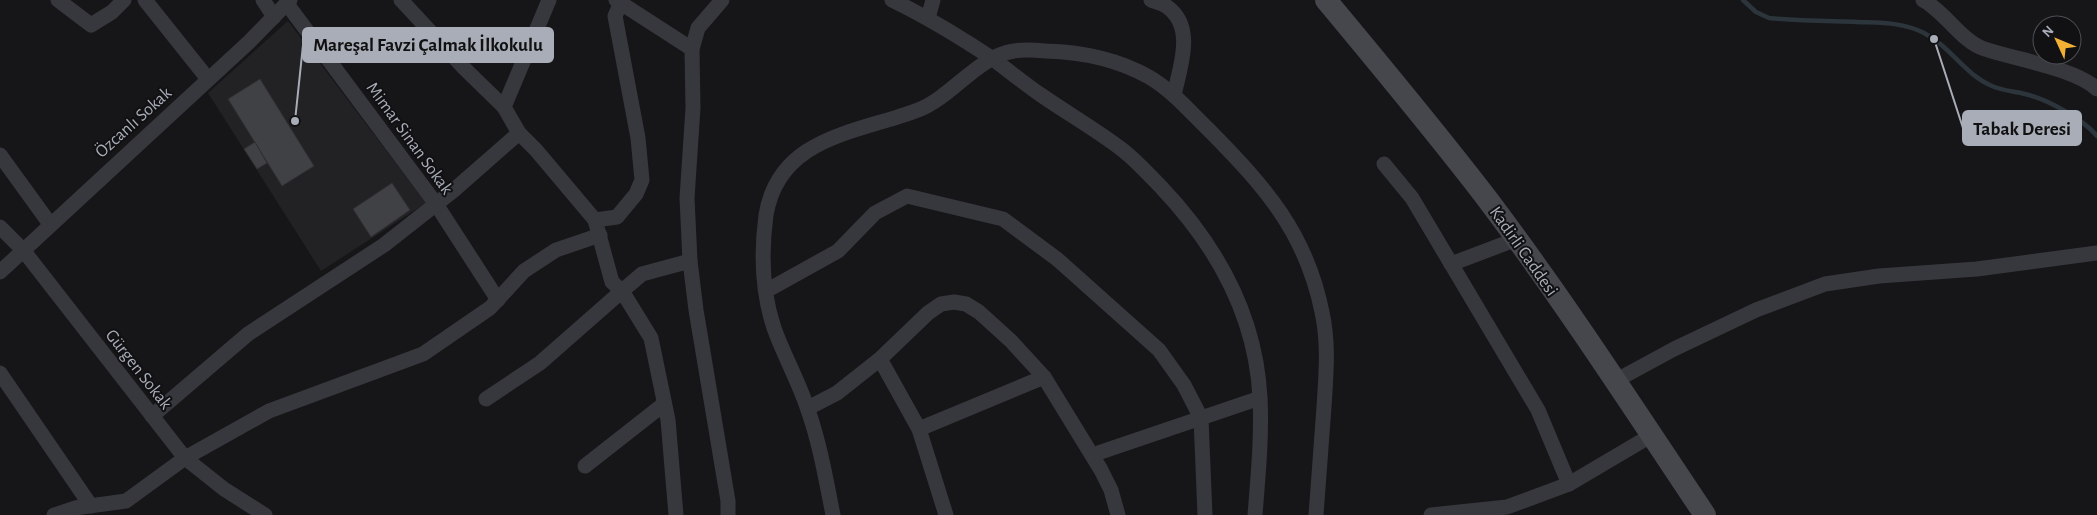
<svg xmlns="http://www.w3.org/2000/svg" width="2097" height="515" font-family="'Alegreya Sans',sans-serif">
<style>
.built{fill:#222225}
.lines{fill:none;stroke-linecap:round;stroke-linejoin:round}
.stream{stroke:#2c353c;stroke-width:4.5}
.building{fill:#404145;stroke:#303034}
.minor{stroke:#37383d;stroke-width:15}
.secondary{stroke:#45474d;stroke-width:22}
.labels{text-anchor:middle;stroke-width:4;stroke-linejoin:round;paint-order:stroke}
.street-label{font-size:18px;fill:#a8adb8;stroke:#111113}
.leader{fill:none;stroke:#a8adb8;stroke-width:2}
.callout-dot{fill:#a8adb8;stroke:#111113;stroke-width:2}
.callout{fill:#a8adb8;stroke:#a8adb8;stroke-width:2}
.callout-label{font-size:19px;text-anchor:middle;font-weight:bold;fill:#111}
</style>
<rect width="100%" height="100%" fill="#161618"/>
<polygon class="built" points="288,21 426,203 321,271 208,93"/>
<g class="lines">
<path class="stream" d="M1743 0 1756 12 1769 18C1798 21 1828 21 1857 22 1880 23 1903 22 1924 33 1951 47 1964 74 1992 86 2003 91 2014 91 2025 94 2047 99 2083 119 2097 136"/>
</g>
<g class="building">
<polygon points="260,79 314,166 282,186 228,99"/>
<polygon points="255,142 267,163 257,169 244,149"/>
<polygon points="392,183 410,210 371,237 353,209"/>
</g>
<g class="lines">
<g class="minor">
<polyline points="58,0 91,25 112,12 124,0"/>
<polyline points="145,0 208,79"/>
<polyline points="263,0 274,17"/>
<polyline points="401,0 464,68 504,107 519,133 536,150 595,220 612,282 622,291 642,274 690,261"/>
<polyline points="616,0 692,49"/>
<polyline points="722,0 698,28 692,49 693,108 687,198 690,261 696,310 728,501 728,515"/>
<path d="M892 0C927 17 960 37 993 59 1009 71 1025 84 1041 95 1067 113 1095 129 1120 148 1135 159 1148 174 1161 187 1216 245 1256 316 1260 398 1262 437 1258 476 1255 515"/>
<path d="M1151 0C1156 2 1162 3 1166 6 1196 26 1180 67 1174 95"/>
<path d="M1923 0C1944 11 1962 41 1982 48 2012 59 2075 68 2097 89"/>
<polyline points="287,4 436,204 498,300"/>
<polyline points="928,18 933,0"/>
<polyline points="504,107 549,0"/>
<polyline points="0,155 50,224"/>
<polyline points="1384,164 1412,198 1538,410 1569,484"/>
<polyline points="595,220 617,217 636,194 642,180 638,138 615,16 622,0"/>
<polyline points="0,227 23,250 185,458 224,489 265,515"/>
<polyline points="1451,264 1517,239"/>
<polyline points="0,272 249,42 290,0"/>
<polyline points="766,291 838,251 875,213 907,196 1003,219 1057,259 1159,350 1184,385 1201,418 1205,515"/>
<polyline points="880,359 919,429 946,515"/>
<polyline points="0,373 91,506"/>
<polyline points="1615,381 1674,349 1756,310 1825,284 1879,276 1977,269 2097,253"/>
<polyline points="486,399 540,363 622,291 651,338 668,420 676,515"/>
<polyline points="808,408 837,393 880,359 928,313 941,304 954,302 966,304 979,312 1011,341 1044,377 1101,470 1111,490 1118,515"/>
<polyline points="152,416 248,334 384,245 454,190 519,133"/>
<polyline points="919,429 1044,377"/>
<polyline points="1092,455 1260,398"/>
<polyline points="585,466 664,404"/>
<polyline points="54,515 75,508 126,501 185,458 269,411 423,354 490,308 524,271 556,250 600,235"/>
<path d="M833 515C826 480 820 444 808 410 799 382 784 356 774 328 762 292 761 252 766 215 779 136 858 133 918 110 952 97 978 56 1014 51 1024 49 1035 50 1046 51 1082 52 1117 59 1149 77 1173 91 1191 113 1211 132 1266 188 1306 233 1322 312 1329 344 1326 375 1324 407 1321 443 1319 479 1316 515"/>
<polyline points="1431,515 1507,507 1569,484 1652,435"/>
</g>
<path class="secondary" d="M1326 0C1381 66 1436 132 1488 200 1565 302 1634 409 1705 515"/>
</g>
<g class="labels">
<g class="street-label">
<text transform="translate(133 122) rotate(-42)" y="6">Özcanlı Sokak</text>
<text transform="translate(410 138) rotate(54)" y="6">Mimar Sinan Sokak</text>
<text transform="translate(1524 251) rotate(55)" y="6">Kadirli Caddesi</text>
<text transform="translate(139 369) rotate(52)" y="6">Gürgen Sokak</text>
</g>
</g>
<path class="leader" d="M295 121L303 45M1934 39L1963 128"/>
<g class="callout-dot">
<circle cx="295" cy="121" r="5"/>
<circle cx="1934" cy="39" r="5"/>
</g>
<g class="callout">
<rect x="303" y="28" width="250" height="34" rx="5"/>
<rect x="1963" y="111" width="118" height="34" rx="5"/>
</g>
<g class="callout-label">
<text x="428" y="51">Mareşal Favzi Çalmak İlkokulu</text>
<text x="2022" y="135">Tabak Deresi</text>
</g>
<g transform="translate(2057 40) rotate(314)"><circle r="24" fill="#111113" stroke="#4d4f55"/>
<path d="M0-4L9 19L0 12L-9 19Z" fill="#f2b134"/>
<text y="-8" font-size="14" font-weight="bold" text-anchor="middle" fill="#a8adb8">N</text>
</g>
</svg>
